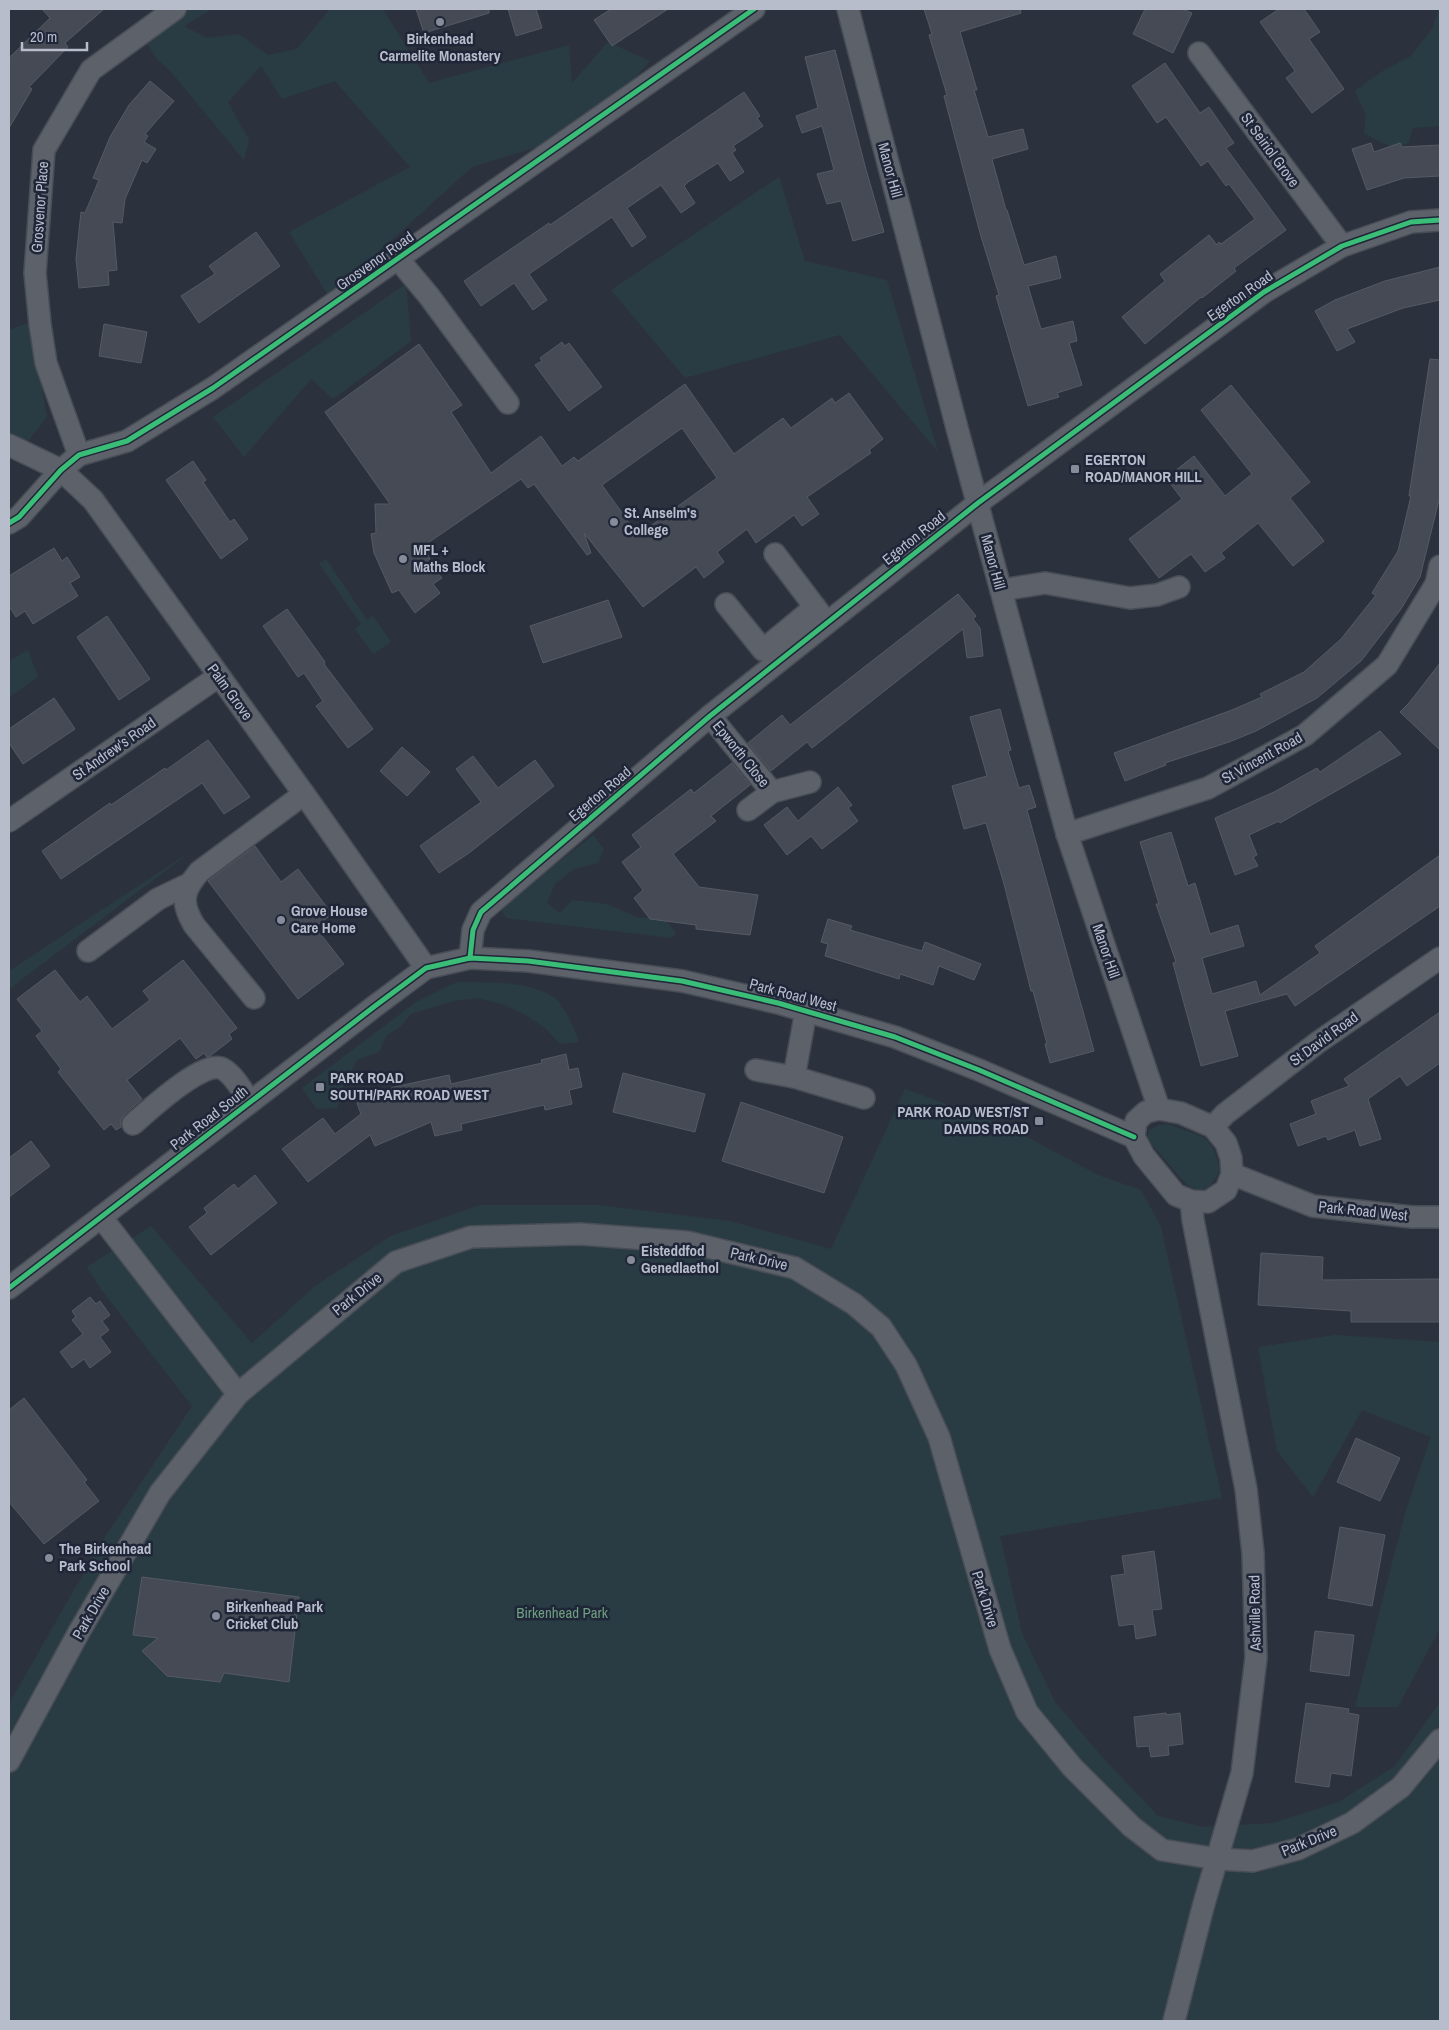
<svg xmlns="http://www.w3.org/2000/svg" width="1449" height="2030" font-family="'Archivo Narrow',sans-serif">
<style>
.green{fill:#293c43}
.building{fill:#454a54;stroke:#555a64;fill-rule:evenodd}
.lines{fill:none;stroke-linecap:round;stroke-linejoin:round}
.minor-casing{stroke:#494d56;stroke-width:24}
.minor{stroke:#5d616a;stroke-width:21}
.cycleway-casing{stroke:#1f2638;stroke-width:8}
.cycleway{stroke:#3abd76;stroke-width:5}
.poi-dot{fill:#878c9a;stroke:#1f2638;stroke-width:2}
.labels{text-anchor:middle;stroke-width:5;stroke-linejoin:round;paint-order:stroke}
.poi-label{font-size:15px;font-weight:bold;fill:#b8bdcc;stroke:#1f2638;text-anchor:start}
.street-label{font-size:15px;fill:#b8bdcc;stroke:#1f2638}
.park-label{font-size:15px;fill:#6e9e7f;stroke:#1f2638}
</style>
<rect width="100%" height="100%" fill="#2c323d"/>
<g class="green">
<polygon points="184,9 212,9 184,26 207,38 239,34 268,55 297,49 330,9 383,9 429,83 569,45 572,83 608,42 650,61 635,78 537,147 472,167 329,297 289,232 410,167 335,81 282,99 261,66 228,102 249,140 244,160 172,73 156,58 146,42"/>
<polygon points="1439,9 1440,9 1440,126 1413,128 1408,143 1396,148 1380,142 1364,133 1366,115 1355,91 1381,72 1411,56 1432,29"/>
<polygon points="779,177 805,261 887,280 938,452 840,335 685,378 611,290"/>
<polygon points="406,284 411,341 333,399 311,379 244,457 213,417"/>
<polygon points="30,322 47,417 18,454 9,453 9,330"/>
<polygon points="326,559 367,620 373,616 391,642 373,654 355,629 361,624 319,564"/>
<polygon points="28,650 38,677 9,697 9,661"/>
<polygon points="593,835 604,849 598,863 574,869 555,884 547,903 560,913 572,900 607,904 639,918 664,918 676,933 672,938 506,918 502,911 509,901"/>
<polygon points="193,850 9,989 9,971"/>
<path d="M457 982C489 983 523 980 552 996 563 1002 575 1030 579 1042L560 1044 545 1028 524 1014 505 1005 478 998 453 1001 411 1014 400 1027 387 1035 379 1052 357 1060 344 1085 337 1108 317 1109 302 1088 416 1002Z"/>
<polygon points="905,1089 1006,1126 1098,1175 1141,1190 1161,1227 1222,1498 1000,1536 1022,1633 1055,1702 1105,1760 1158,1816 1204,1827 1273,1823 1339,1802 1395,1766 1438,1705 1440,1699 1440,2021 9,2021 9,1704 99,1546 192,1406 100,1288 87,1267 151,1226 252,1343 314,1287 391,1236 480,1205 598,1205 730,1221 831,1249"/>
<path d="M1168 1124C1199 1138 1212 1130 1220 1170 1211 1186 1207 1196 1187 1185L1147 1139 1149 1130 1159 1125Z"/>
<polygon points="1335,1335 1440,1342 1440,1628 1398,1707 1355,1707 1405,1513 1431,1437 1362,1410 1313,1497 1277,1451 1258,1347"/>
</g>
<g class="building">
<polygon points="42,9 104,9 65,43 68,47 29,87 32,89 9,128 9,58 50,18"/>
<polygon points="416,9 489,9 489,13 424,33"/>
<polygon points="508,9 536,9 542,28 516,36"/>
<polygon points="611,9 668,9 612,46 594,20"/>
<polygon points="924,9 1020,9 1021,13 960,32 977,90 974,90 988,137 1023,129 1028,149 992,159 1006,210 1007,210 1024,265 1056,256 1061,278 1028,286 1041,329 1073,321 1077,341 1069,343 1082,385 1057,393 1059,397 1028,406 996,296 999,295 980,233 944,96 947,95 929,35 932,34"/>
<polygon points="1145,9 1182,9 1192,13 1173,53 1133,34"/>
<polygon points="1279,9 1304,9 1320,32 1309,39 1344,89 1312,113 1286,78 1295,71 1260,22"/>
<polygon points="835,50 865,166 884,232 853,241 841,201 827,204 817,174 834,170 822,126 802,133 796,116 818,108 805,57"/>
<polygon points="1165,63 1200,113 1209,107 1234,143 1226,148 1286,230 1234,268 1236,271 1202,298 1201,297 1145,344 1122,317 1165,281 1160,274 1209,235 1217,245 1219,242 1221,244 1255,219 1229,184 1226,186 1208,161 1201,166 1166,117 1157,123 1132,86"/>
<polygon points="150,81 174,101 145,134 148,136 144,142 156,149 147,163 142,160 125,199 122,223 113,222 117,270 108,271 109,285 79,288 76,259 81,212 85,213 99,180 93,178 110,137 129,105"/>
<polygon points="744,92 760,116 757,118 763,126 733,146 736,150 732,153 744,172 730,181 718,163 688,182 684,186 695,203 681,213 661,185 627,208 646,237 632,247 612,217 529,274 547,300 533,310 514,283 481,306 464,281 549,223 550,225"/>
<polygon points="1371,143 1374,152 1400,143 1402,147 1440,145 1440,176 1404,178 1367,190 1352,149"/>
<polygon points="256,232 280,266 199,323 181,296 215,274 209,266"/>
<polygon points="1440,267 1440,300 1403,308 1347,329 1355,342 1337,351 1315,311 1335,300 1385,281"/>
<polygon points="104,324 147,332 141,363 99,356"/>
<polygon points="562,342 565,346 569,343 602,387 569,411 535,365 542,361 540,358"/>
<path d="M419 344 462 405 451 412 491 473 541 436 562 466 574 457 578 461 685 384 734 454 783 418 791 428 832 398 835 403 849 393 883 439 869 450 871 453 807 497 819 514 802 526 794 515 756 543 747 529 717 552 724 562 704 578 696 567 643 607 584 533 591 553 587 555 534 484 528 488 521 479 425 545 432 566 442 578 433 584 440 593 415 613 399 590 392 593 374 553 371 534 376 533 375 504H390L325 412ZM682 428 717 478 638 535 602 485Z"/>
<polygon points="1430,359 1440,360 1440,496 1420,577 1401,609 1361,661 1317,698 1256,731 1229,742 1165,763 1166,765 1125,781 1114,753 1232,710 1262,697 1260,694 1304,672 1341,639 1376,595 1372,593 1398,551 1411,496 1409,496"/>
<polygon points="1231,385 1310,482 1290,498 1324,541 1293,566 1258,523 1221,553 1225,558 1205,572 1191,554 1159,578 1129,539 1182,499 1166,478 1194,456 1225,496 1252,474 1201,410"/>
<polygon points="193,461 206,480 203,482 230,522 234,519 248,539 221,559 166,480"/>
<polygon points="54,548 62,561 67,557 80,577 70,583 78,596 33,624 25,611 16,617 9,606 9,576"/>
<polygon points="958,594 976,616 973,619 980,628 983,656 967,658 963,629 812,748 807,742 771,771 748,743 782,715 790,725"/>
<polygon points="608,600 622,637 543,663 530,626"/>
<polygon points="287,609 325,662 324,664 373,729 348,748 316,706 323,701 304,673 298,677 263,626"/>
<polygon points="107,616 150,679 119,700 77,637"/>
<polygon points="1440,663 1440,750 1400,712 1409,703"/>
<polygon points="54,698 75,729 23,764 9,743 9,729"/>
<polygon points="1000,709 1011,750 1008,751 1019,788 1029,785 1036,807 1027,810 1094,1051 1050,1063 1045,1044 1047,1044 1033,991 1031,991 1004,884 986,823 964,829 952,786 987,776 970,717"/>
<polygon points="1380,731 1401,754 1280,823 1279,821 1249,835 1257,855 1253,857 1258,866 1235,875 1215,818 1274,792 1317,768 1320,772"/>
<polygon points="208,740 250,797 224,814 202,783 61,879 42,851 110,803 111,805 165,768 166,770"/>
<polygon points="402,747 430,772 407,796 380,771"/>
<polygon points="473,756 498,788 535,760 554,786 469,853 439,873 420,846 481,802 456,769"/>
<polygon points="732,763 750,785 711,816 716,821 673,854 699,887 758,895 750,935 696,929 696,925 650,919 634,898 643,890 622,862 641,847 632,835 691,789 694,793"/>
<polygon points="838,787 852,805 848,808 858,821 822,849 811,836 787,855 764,825 787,807 798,821"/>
<polygon points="1171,832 1188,886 1195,883 1210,934 1238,925 1244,946 1202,958 1212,994 1256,981 1260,995 1320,953 1315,946 1440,855 1440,906 1295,1006 1287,994 1225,1011 1238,1056 1201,1066 1173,963 1176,962 1156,904 1159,904 1140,842"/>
<polygon points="255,846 281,882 298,869 332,914 315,927 344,964 298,999 208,881"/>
<polygon points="828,919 852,926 850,930 922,951 925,942 981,964 974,980 939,966 933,985 900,974 899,979 825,956 828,944 821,942"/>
<polygon points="183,960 237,1028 229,1034 232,1039 210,1056 207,1057 204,1053 196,1059 180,1038 127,1080 142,1099 124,1115 121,1120 121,1127 116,1130 111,1124 104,1130 58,1072 61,1069 36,1036 42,1031 17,999 55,970 80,1002 87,996 112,1029 150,1000 143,991"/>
<polygon points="1440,1012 1440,1063 1407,1086 1400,1076 1368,1099 1381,1139 1360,1146 1355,1130 1328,1140 1326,1136 1298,1146 1290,1124 1316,1114 1311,1101 1349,1086 1344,1079"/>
<polygon points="566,1054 569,1070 578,1068 582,1087 569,1090 572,1104 545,1110 544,1105 461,1124 462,1130 435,1136 431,1122 375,1146 370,1135 308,1182 282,1149 323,1118 335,1134 361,1114 357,1103 394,1087 449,1075 451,1084 542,1063 541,1060"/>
<polygon points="623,1073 705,1094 695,1132 613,1112"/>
<polygon points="741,1102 843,1137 824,1193 722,1161"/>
<polygon points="31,1141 50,1166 9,1197 9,1158"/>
<polygon points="255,1175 277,1203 211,1255 189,1227 207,1213 204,1208 234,1184 238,1189"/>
<polygon points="1261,1253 1323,1257 1322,1280 1440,1279 1440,1322 1351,1322 1351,1311 1258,1305"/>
<polygon points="90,1297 96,1304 100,1301 110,1315 102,1321 109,1330 100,1337 111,1352 90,1368 84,1359 72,1368 60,1352 83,1334 72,1320 76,1317 72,1311"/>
<polygon points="24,1398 87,1480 84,1482 99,1501 44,1544 9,1502 9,1410"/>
<polygon points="1356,1438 1400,1458 1380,1501 1337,1482"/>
<polygon points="1340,1527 1385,1535 1372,1606 1328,1598"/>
<polygon points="1154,1551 1162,1609 1152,1610 1156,1635 1136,1639 1134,1624 1119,1626 1111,1576 1125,1574 1122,1556"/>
<polygon points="142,1577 299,1597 289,1682 224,1673 220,1682 167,1676 142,1651 158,1638 133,1635"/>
<polygon points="1315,1631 1354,1635 1349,1676 1310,1671"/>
<polygon points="1306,1703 1349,1709 1348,1713 1359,1715 1351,1776 1331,1773 1329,1787 1295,1782"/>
<polygon points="1166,1713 1166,1715 1180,1713 1183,1744 1168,1746 1169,1755 1151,1757 1149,1746 1137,1747 1134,1717"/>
</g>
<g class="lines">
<g class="minor-casing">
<g id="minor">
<polyline points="848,9 957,428 1067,834 1159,1109"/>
<polyline points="1199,53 1342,246"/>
<polyline points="398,259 429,296 508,403"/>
<polyline points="9,445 61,470 93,500 314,808 426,968"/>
<polyline points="79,455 46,363 40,324 35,273 44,150 91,70 175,9"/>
<polyline points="9,523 19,517 61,470 79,455 127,441 213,388 754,9"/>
<polyline points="775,554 824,619"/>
<polyline points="1001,590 1045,583 1130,598 1157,595 1179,587"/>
<polyline points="726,604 763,650 815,607"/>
<polyline points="710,716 772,792"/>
<polyline points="748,810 772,792 810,782"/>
<polyline points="9,821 219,676"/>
<polyline points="1067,834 1208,788 1305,735 1387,665 1436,584 1440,566"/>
<polyline points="88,951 158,899 189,884"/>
<polyline points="470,958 473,930 481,912 710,716 978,503 1264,292 1342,246 1411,222 1440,220"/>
<path d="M254 998 194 925C181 903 182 892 199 872L304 794"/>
<polyline points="806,1011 794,1077 864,1098"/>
<polyline points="756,1070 794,1077"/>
<polygon points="1159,1109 1181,1113 1213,1127 1226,1143 1231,1158 1232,1174 1226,1190 1208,1202 1191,1201 1176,1195 1144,1156 1134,1137 1136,1121 1146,1112"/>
<path d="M133 1124C148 1111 205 1058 223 1069 234 1075 243 1092 250 1102"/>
<polyline points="1213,1127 1225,1114 1317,1043 1440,958"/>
<polyline points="1232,1174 1313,1206 1412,1217 1440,1217"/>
<polyline points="101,1217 238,1394"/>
<polyline points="9,1288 375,1006 426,968 470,958 528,961 682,981 778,1003 895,1037 979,1070 1134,1137"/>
<polyline points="9,1761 79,1632 160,1493 238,1394 396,1262 471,1237 580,1234 687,1242 795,1268 854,1304 881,1327 906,1365 939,1437 1000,1649 1027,1712 1072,1767 1132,1827 1162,1850 1217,1859 1253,1861 1298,1849 1352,1823 1401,1787 1440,1740"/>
<polyline points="1174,2021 1203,1907 1242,1773 1256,1658 1253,1553 1246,1489 1193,1220 1191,1201"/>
</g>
</g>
<use href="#minor" class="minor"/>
<g class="cycleway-casing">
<g id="cycleway">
<polyline points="9,523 19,517 61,470 79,455 127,441 213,388 754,9"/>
<polyline points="470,958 473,930 481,912 710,716 978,503 1264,292 1342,246 1411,222 1440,220"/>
<polyline points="9,1288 375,1006 426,968 470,958 528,961 682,981 778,1003 895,1037 979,1070 1134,1137"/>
</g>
</g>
<use href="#cycleway" class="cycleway"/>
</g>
<g class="poi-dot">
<circle cx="440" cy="22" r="5"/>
<rect x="1070" y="464" width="10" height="10" rx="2.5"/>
<circle cx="614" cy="522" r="5"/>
<circle cx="403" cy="559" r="5"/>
<circle cx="281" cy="920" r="5"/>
<rect x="315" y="1082" width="10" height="10" rx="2.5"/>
<rect x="1034" y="1116" width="10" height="10" rx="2.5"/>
<circle cx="631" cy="1260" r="5"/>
<circle cx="49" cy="1558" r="5"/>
<circle cx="216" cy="1616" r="5"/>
</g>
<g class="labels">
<g class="poi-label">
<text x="440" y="44" text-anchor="middle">Birkenhead<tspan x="440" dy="17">Carmelite Monastery</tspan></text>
<text x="1085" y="465">EGERTON<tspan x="1085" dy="17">ROAD/MANOR HILL</tspan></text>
<text x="624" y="518">St. Anselm's<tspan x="624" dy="17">College</tspan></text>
<text x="413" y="555">MFL +<tspan x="413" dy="17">Maths Block</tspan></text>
<text x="291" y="916">Grove House<tspan x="291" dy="17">Care Home</tspan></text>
<text x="330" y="1083">PARK ROAD<tspan x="330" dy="17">SOUTH/PARK ROAD WEST</tspan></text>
<text x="1029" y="1117" text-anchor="end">PARK ROAD WEST/ST<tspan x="1029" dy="17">DAVIDS ROAD</tspan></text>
<text x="641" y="1256">Eisteddfod<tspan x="641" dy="17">Genedlaethol</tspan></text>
<text x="59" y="1554">The Birkenhead<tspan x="59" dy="17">Park School</tspan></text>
<text x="226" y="1612">Birkenhead Park<tspan x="226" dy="17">Cricket Club</tspan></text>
</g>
<g class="street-label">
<text transform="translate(1270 150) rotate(54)" y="5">St Seiriol Grove</text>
<text transform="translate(890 170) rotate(75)" y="5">Manor Hill</text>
<text transform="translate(40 207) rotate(-86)" y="5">Grosvenor Place</text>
<text transform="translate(375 261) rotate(-35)" y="5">Grosvenor Road</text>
<text transform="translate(1240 296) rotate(-35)" y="5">Egerton Road</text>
<text transform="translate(914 538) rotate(-39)" y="5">Egerton Road</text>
<text transform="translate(993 562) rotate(75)" y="5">Manor Hill</text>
<text transform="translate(230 692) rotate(54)" y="5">Palm Grove</text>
<text transform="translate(114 749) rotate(-35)" y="5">St Andrew's Road</text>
<text transform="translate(741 754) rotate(51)" y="5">Epworth Close</text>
<text transform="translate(1262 758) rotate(-29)" y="5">St Vincent Road</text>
<text transform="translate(600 794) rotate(-40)" y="5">Egerton Road</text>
<text transform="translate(1106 951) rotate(71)" y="5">Manor Hill</text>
<text transform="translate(793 995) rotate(15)" y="5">Park Road West</text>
<text transform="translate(1324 1039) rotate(-36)" y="5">St David Road</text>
<text transform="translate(209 1118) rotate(-38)" y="5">Park Road South</text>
<text transform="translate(1363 1211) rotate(6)" y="5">Park Road West</text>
<text transform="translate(759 1259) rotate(13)" y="5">Park Drive</text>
<text transform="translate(357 1294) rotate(-39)" y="5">Park Drive</text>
<text transform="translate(985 1599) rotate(73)" y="5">Park Drive</text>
<text transform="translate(91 1613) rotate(-60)" y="5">Park Drive</text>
<text transform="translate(1255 1613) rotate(-91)" y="5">Ashville Road</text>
<text transform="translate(1309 1841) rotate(-22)" y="5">Park Drive</text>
</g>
<g class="park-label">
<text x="562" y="1618">Birkenhead Park</text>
</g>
</g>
<rect width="1449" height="2030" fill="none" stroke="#b8bdcc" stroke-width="20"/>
<path d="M22 42v8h65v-8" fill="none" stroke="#b8bdcc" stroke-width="2.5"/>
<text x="30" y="42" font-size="15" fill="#b8bdcc" stroke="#1f2638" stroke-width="4" paint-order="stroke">20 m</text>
</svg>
